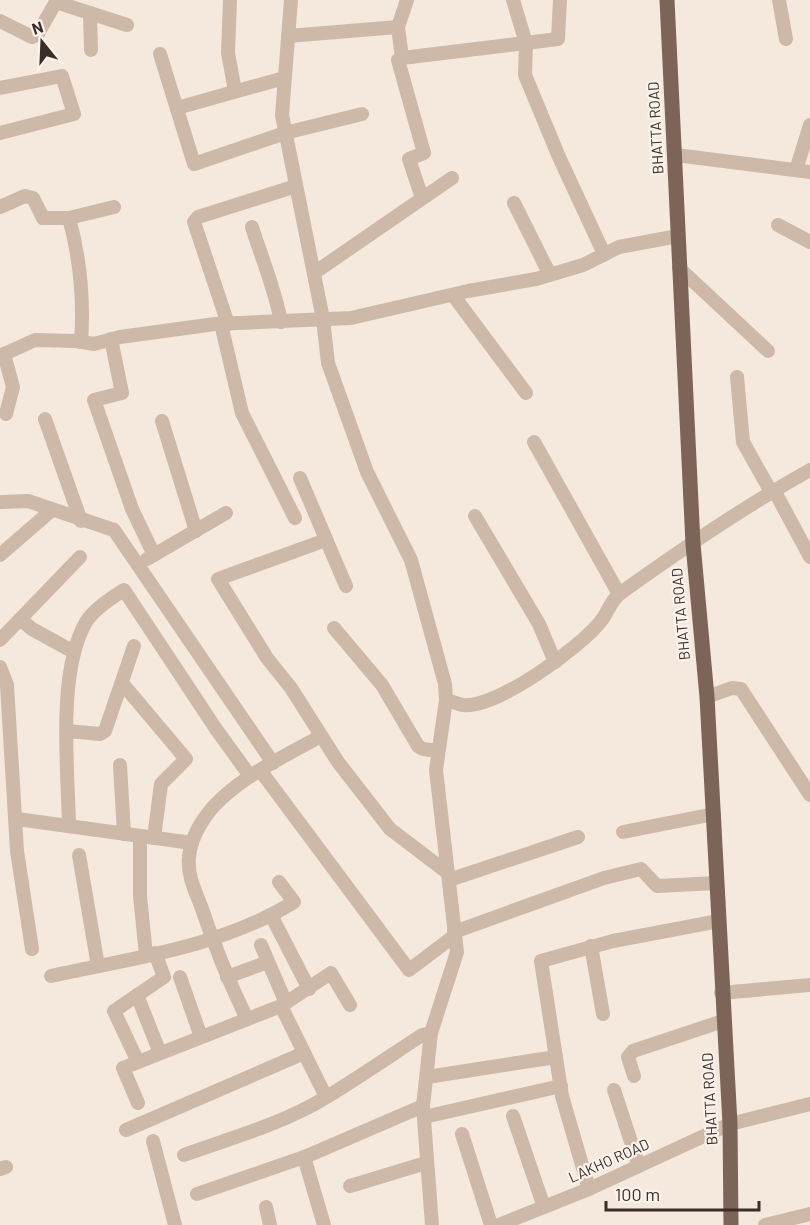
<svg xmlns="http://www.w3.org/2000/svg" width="810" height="1225" font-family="Barlow,sans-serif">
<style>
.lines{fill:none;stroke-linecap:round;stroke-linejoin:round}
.minor{stroke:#ceb9a8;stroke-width:14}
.major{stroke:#7d6459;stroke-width:15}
.labels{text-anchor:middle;stroke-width:4.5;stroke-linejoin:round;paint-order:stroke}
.street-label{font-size:15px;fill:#3a2e29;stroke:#fbf3eb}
</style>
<rect width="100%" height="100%" fill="#f5e9de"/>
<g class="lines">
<g class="minor">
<polyline points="230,0 228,53 235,91"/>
<polyline points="291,0 282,115 323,319 328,363 367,472 411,560 445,684 446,700 436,770 457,952 431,1033 423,1106 432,1225"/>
<polyline points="407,0 398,27 402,58 398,60 424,153 409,159 422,198"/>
<polyline points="513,0 526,43 525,75 559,157 604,254"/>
<polyline points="779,0 786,39"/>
<polyline points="56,2 127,25"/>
<polyline points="90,13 91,50"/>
<polyline points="0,21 32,37 37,35 57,0"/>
<polyline points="288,36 398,27"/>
<polyline points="160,54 194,164 285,133 362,114"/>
<polyline points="402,58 558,39 560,0"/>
<polyline points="0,88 62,76 74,114 0,133"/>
<polyline points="177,108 284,78"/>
<polyline points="676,155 810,172"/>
<polyline points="796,170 810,125"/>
<polyline points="514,203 550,275"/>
<polyline points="0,207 25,196 33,198 43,218 69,218 114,207"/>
<path d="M69 218C80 258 84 301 81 342"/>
<polyline points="778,225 810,242"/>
<path d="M252 227C262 259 275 289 281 322"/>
<polyline points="679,268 768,351"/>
<polyline points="314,273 452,178"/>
<polyline points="453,295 526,393"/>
<polyline points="221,324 242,413 295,518"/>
<polyline points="228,324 194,222 198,217 296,186"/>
<polyline points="111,339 122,393 94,400 132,509 154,555"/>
<polyline points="4,354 13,387 6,414"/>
<polyline points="0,356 35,340 76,341 94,344 120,337 215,324 351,318 468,291 536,279 583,265 619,247 678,236"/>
<polyline points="737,377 743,442 771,492"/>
<polyline points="45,419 81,521"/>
<polyline points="162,421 196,531"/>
<polyline points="534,442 619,594"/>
<polyline points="300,478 346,586"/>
<polyline points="774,490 810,557"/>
<polyline points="2,502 28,501 114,530 273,763"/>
<polyline points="475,516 539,624 555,662"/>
<polyline points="326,540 218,579 267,658 291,688 338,762 390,829 448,873"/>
<polyline points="0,555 52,510"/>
<polyline points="147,559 226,513"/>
<polyline points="20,619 32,629 74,652"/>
<polyline points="334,628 382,685 418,746 423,749 438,751"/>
<polyline points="0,640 80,557"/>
<polyline points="0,667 7,685 17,851 32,949"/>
<polyline points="122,683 186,759 161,784 154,838"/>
<polyline points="707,697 732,688 741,689 810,795"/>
<path d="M446 700C451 701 457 704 463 705 496 709 581 647 601 621 608 612 612 598 622 592 682 549 745 506 810 470"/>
<polyline points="67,731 100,734 105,731 134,646"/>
<polyline points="120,765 124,834"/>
<polyline points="260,770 409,970 454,936"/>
<polyline points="17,819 192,843"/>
<path d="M69 826C68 769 57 672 86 622 94 609 111 598 124 590L216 729 250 776"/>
<polyline points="623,832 714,814"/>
<polyline points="140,836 140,896 146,955"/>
<polyline points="79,855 98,966"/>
<polyline points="449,880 578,837"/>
<polyline points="271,915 309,989"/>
<polyline points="454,932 604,878 641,869 657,886 717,883"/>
<polyline points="261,945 286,1003"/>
<polyline points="591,946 603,1014"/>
<path d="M51 976C133 958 221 947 294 902L279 882"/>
<polyline points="180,977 201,1037"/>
<polyline points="227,977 268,962"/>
<polyline points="721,993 810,985"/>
<polyline points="137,995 160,1053"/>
<polyline points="281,1006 326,1097"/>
<path d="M247 1019C229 982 214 945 201 906 195 891 187 874 189 857 191 835 205 814 221 799 250 772 287 755 321 736"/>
<polyline points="138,1062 114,1011 164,977 155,953"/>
<polyline points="634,1076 628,1057 633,1051 723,1021"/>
<polyline points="427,1077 556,1057"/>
<polyline points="614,1090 639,1166"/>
<polyline points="138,1103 123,1068 281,1006 331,973 350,1005"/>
<polyline points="513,1116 544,1207"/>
<polyline points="424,1117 561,1086"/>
<polyline points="126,1130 304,1053"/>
<polyline points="462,1134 491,1225"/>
<polyline points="153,1141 175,1225"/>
<path d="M184 1155C231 1138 282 1124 325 1098 358 1078 390 1056 422 1035L431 1033"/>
<polyline points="304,1157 324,1225"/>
<polyline points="0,1169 6,1167"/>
<polyline points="350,1186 426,1163"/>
<polyline points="589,1189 562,1096 541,961 613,941 719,921"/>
<polyline points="197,1194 307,1156 423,1106"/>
<polyline points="266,1207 270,1225"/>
<polyline points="499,1225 589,1189 730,1124 810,1104"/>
<polyline points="765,1225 810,1214"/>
</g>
<polyline class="major" points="667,0 693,544 707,697 730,1124 731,1225"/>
</g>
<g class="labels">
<g class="street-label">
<text transform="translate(656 128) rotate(-93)" y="5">BHATTA ROAD</text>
<text transform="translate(681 614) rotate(-95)" y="5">BHATTA ROAD</text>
<text transform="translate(710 1099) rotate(-93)" y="5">BHATTA ROAD</text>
<text transform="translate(609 1161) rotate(-24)" y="5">LAKHO ROAD</text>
</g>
</g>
<g transform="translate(42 42) rotate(342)" stroke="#fbf3eb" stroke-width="4.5" paint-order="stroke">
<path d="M0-4.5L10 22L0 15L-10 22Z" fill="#3a2e29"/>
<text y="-9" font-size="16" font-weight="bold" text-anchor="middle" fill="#3a2e29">N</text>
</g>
<path d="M606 1201v9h153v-9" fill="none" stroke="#3a2e29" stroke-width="3"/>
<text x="615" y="1201" font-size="18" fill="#3a2e29" stroke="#fbf3eb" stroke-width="4.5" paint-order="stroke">100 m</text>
</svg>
